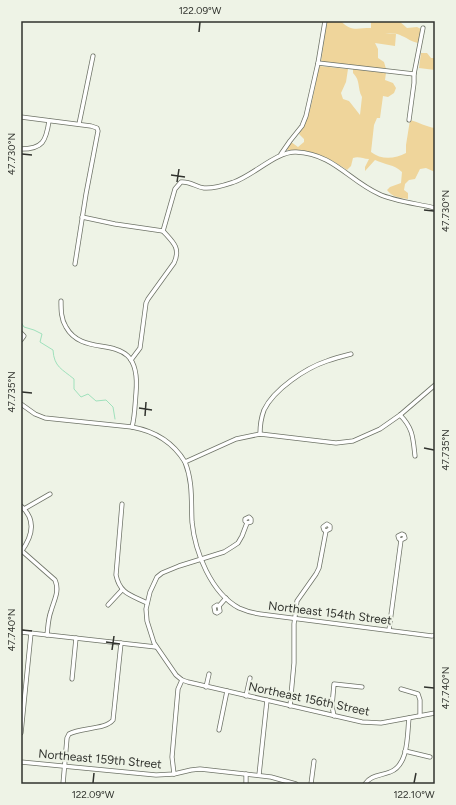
<svg xmlns="http://www.w3.org/2000/svg" width="456" height="805" font-family="Figtree,sans-serif">
<style>
.green{fill:#efd59b}
.lines{fill:none;stroke-linecap:round;stroke-linejoin:round}
.stream{stroke:#9fe1bc;stroke-width:1}
.street-casing{stroke:#6e7367;stroke-width:5}
.street{stroke:#fff;stroke-width:3.5}
.ticks{fill:none;stroke:#31332e;stroke-width:1.5}
.labels{text-anchor:middle;stroke-width:4;stroke-linejoin:round;paint-order:stroke}
.street-label{font-size:12px;fill:#31332e;stroke:#eef3e6}
.neatline{fill:none;stroke:#31332e;stroke-width:1.5}
.ticks-label{font-size:10px;text-anchor:middle;fill:#31332e}
</style>
<rect width="100%" height="100%" fill="#eef3e6"/>
<g class="green">
<path d="M327 21H341C351 32 357 28 371 28V21H399L407 28 417 27 421 29 418 43C410 41 409 39 402 36 397 33 391 33 385 33L396 34 395 46 375 43 378 49V58L384 62 386 69 321 62Z"/>
<polygon points="421,53 427,53 431,58 435,58 435,70 419,68"/>
<path d="M319 66 348 69 346 82 341 93 343 99 349 101 360 115 362 97C357 88 361 81 353 73V69L386 73 385 80 393 83 396 88 394 93 388 97 383 96 380 118H377L374 125 371 152C381 160 395 159 406 153V145L410 120C419 122 426 127 435 128V172L426 168 420 169 415 179 409 180 405 184 404 190 408 193V199C400 198 392 197 387 190L390 187 401 183 402 172C394 164 385 165 375 160L365 171V167L369 159C363 159 359 156 353 158L351 166 347 170C325 155 314 151 288 150L287 149 291 142 298 147 304 142V139L299 134C312 115 314 89 319 66Z"/>
</g>
<g class="lines">
<path class="stream" d="M21 322 24 327 34 330 42 334 40 342 53 350C54 367 62 369 74 379V389L81 397 88 394 96 401 106 400 113 407 115 419"/>
<g class="street-casing">
<g id="street">
<polyline points="318,63 414,74"/>
<polyline points="21,117 91,126 97,128 98,131 86,194 75,264"/>
<polyline points="409,120 414,83 414,74 423,28"/>
<polyline points="79,124 93,56"/>
<path d="M21 149C43 149 46 141 49 121"/>
<polyline points="281,154 290,141 302,126 306,116 318,63 325,21"/>
<polyline points="82,217 115,224 163,231"/>
<path d="M163 231 175 189 181 182C190 181 196 187 204 188 214 189 225 185 234 182 254 175 277 151 296 152 334 154 348 180 379 194 393 201 419 204 435 208"/>
<path d="M61 301C61 310 61 319 66 327 86 363 142 325 136 393 135 404 135 416 132 427"/>
<polyline points="21,333 24,336 21,340"/>
<path d="M131 360 140 348 146 303 148 299 174 263C181 248 173 242 163 231"/>
<path d="M21 404 35 414 45 418 132 427C154 431 173 442 185 462L236 439 260 434 336 443 353 441 380 429 400 415 435 385"/>
<path d="M400 415C413 428 413 438 415 456"/>
<path d="M260 434C260 426 261 418 264 410 274 389 306 368 327 361 335 358 343 356 351 354"/>
<path d="M185 462C193 482 191 501 192 522 195 552 211 593 239 608 246 611 253 613 260 614L432 636 435 635"/>
<path d="M122 504 116 575C120 594 131 595 147 603"/>
<path d="M21 506C37 520 32 537 21 552"/>
<polyline points="24,509 50,494"/>
<polyline points="247,523 245,521 245,519 249,517 251,519 251,522 247,523 242,536 238,543 232,547 224,552 179,566 162,573 157,577 150,592 146,609 147,621 154,643 176,675 182,680 188,682 362,722 381,723 435,713"/>
<path d="M22 551 55 580C60 591 54 600 51 611 48 619 48 627 47 635"/>
<polyline points="108,605 122,590"/>
<polyline points="219,606 217,605 214,607 215,612 217,613 220,611 219,606 226,598"/>
<polyline points="389,630 401,540 399,539 398,536 402,534 404,535 405,538 401,540"/>
<polyline points="21,632 156,647"/>
<polyline points="72,679 76,638"/>
<polyline points="206,687 209,674"/>
<polyline points="401,689 418,694 420,700 420,716"/>
<polyline points="246,696 250,678"/>
<polyline points="290,706 294,663 294,624 297,601 316,574 319,568 326,531 324,530 323,527 327,524 330,526 330,529 326,531"/>
<polyline points="334,716 332,706 334,684 362,687"/>
<polyline points="219,730 227,691"/>
<polyline points="21,733 31,633"/>
<polyline points="405,751 430,757"/>
<polyline points="21,762 156,775 174,774 191,770 200,769 271,777 296,784"/>
<polyline points="174,774 172,757 178,689 182,680"/>
<polyline points="259,775 267,700"/>
<path d="M63 784 67 738 69 734C81 727 105 730 113 720L121 643"/>
<polyline points="246,784 246,774"/>
<polyline points="311,784 314,761"/>
<path d="M365 784C371 775 380 776 390 772 409 765 407 735 409 718"/>
</g>
</g>
<use href="#street" class="street"/>
</g>
<path class="ticks" d="M199 32 200 22M22 154 32 155M171 175 185 177M177 182 179 169M424 210 434 211M22 392 32 393M139 408 152 410M145 416 146 402M424 448 434 450M22 630 32 631M106 642 120 644M112 650 114 636M424 687 434 688M93 783 94 773M414 783 416 773"/>
<g class="labels">
<g class="street-label">
<text transform="translate(330 613) rotate(7)" y="4">Northeast 154th Street</text>
<text transform="translate(309 699) rotate(12)" y="4">Northeast 156th Street</text>
<text transform="translate(100 759) rotate(5)" y="4">Northeast 159th Street</text>
</g>
</g>
<rect width="456" height="805" fill="none" stroke="#eef3e6" stroke-width="44"/>
<rect x="22" y="22" width="412" height="761" class="neatline"/>
<g class="ticks-label">
<text x="200" y="14">122.09°W</text>
<text transform="translate(11 154) rotate(-90)" y="4">47.730°N</text>
<text transform="translate(445 211) rotate(-90)" y="4">47.730°N</text>
<text transform="translate(11 392) rotate(-90)" y="4">47.735°N</text>
<text transform="translate(445 450) rotate(-90)" y="4">47.735°N</text>
<text transform="translate(11 630) rotate(-90)" y="4">47.740°N</text>
<text transform="translate(445 688) rotate(-90)" y="4">47.740°N</text>
<text x="93" y="798">122.09°W</text>
<text x="414" y="798">122.10°W</text>
</g>
</svg>
